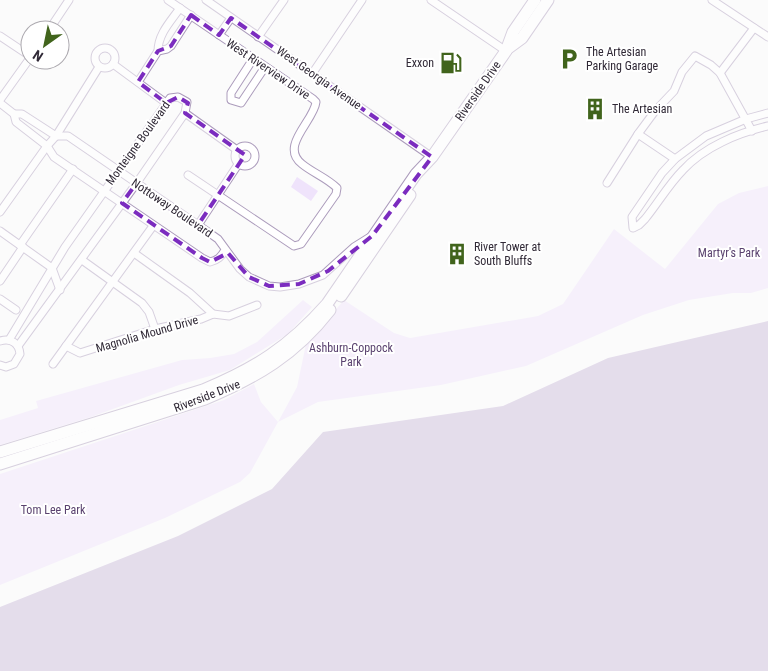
<svg xmlns="http://www.w3.org/2000/svg" width="768" height="671" font-family="'Roboto Condensed',sans-serif">
<style>
.green{fill:#efe3fb}
.water{fill:#c8b8d8}
.lines{fill:none;stroke-linecap:round;stroke-linejoin:round}
.minor-casing{stroke:#ac9cbc;stroke-width:9}
.primary-casing{stroke:#ac9cbc;stroke-width:13}
.minor{stroke:#fff;stroke-width:7}
.primary{stroke:#fff;stroke-width:11}
.marked{fill:none;stroke:#7b2cbf;stroke-width:4;stroke-dasharray:10 6;stroke-linejoin:round}
.labels{text-anchor:middle;stroke-width:4;stroke-linejoin:round;paint-order:stroke}
.poi-label{font-size:12px;fill:#302936;stroke:#fff;text-anchor:start}
.street-label{font-size:12px;fill:#302936;stroke:#fff}
.park-label{font-size:12px;fill:#5a426f;stroke:#fff}
</style>
<rect width="100%" height="100%" fill="#fbfbfb"/>
<g class="green">
<polygon points="297,177 318,191 311,201 291,187"/>
<polygon points="768,186 768,288 751,293 733,293 689,300 643,315 526,366 441,385 318,402 278,422 250,473 240,482 165,518 0,585 0,474 224,400 254,384 261,402 278,422 297,387 306,344 344,300 394,333 410,338 538,316 563,304 614,229 665,269 718,204 739,193"/>
<polygon points="303,300 312,307 288,334 230,370 179,385 91,417 0,445 0,420 38,408 36,401 182,360 210,358 234,354 257,342"/>
</g>
<polygon class="water" points="768,321 768,671 0,671 0,607 178,536 272,489 323,432 503,406 608,358"/>
<g class="lines">
<g class="minor-casing">
<g id="minor">
<path d="M168 0 313 99 316 102C314 121 279 146 302 164 313 173 327 178 337 188L336 194 301 244 294 246 188 175"/>
<polyline points="206,0 432,157"/>
<polyline points="431,0 506,51"/>
<polyline points="712,0 768,37"/>
<polyline points="49,30 69,0"/>
<polyline points="219,35 231,18"/>
<polyline points="0,36 30,56"/>
<polyline points="258,37 284,0"/>
<circle cx="105" cy="58" r="10"/>
<path d="M158 51C158 34 171 21 180 8"/>
<polyline points="253,59 231,93 231,100 241,103 265,67"/>
<polyline points="113,64 166,103"/>
<polyline points="720,73 754,28"/>
<polyline points="312,74 362,0"/>
<polyline points="138,82 158,51 167,49 171,46 191,15"/>
<polyline points="0,100 30,58"/>
<polyline points="0,103 14,114"/>
<polyline points="185,113 237,150"/>
<path d="M768 113 746 119 706 136 675 159 662 173 632 217 633 228 639 225 645 219C658 203 669 184 683 170 704 147 738 133 768 126"/>
<polyline points="638,134 675,159"/>
<circle cx="245" cy="156" r="10"/>
<polyline points="607,183 638,134 655,111 674,91 682,72 695,56 711,65 720,73 752,131"/>
<polyline points="0,212 47,146 56,136 99,67"/>
<polyline points="198,225 239,163"/>
<polyline points="0,231 52,268 60,290"/>
<polyline points="20,245 73,169"/>
<path d="M225 250C221 257 218 260 210 262L202 258 54 157 47 146 16 122 14 114H22L56 136H68L198 225 218 239 240 269 249 277 269 286 280 287 299 284 323 275 354 247 370 237"/>
<polyline points="134,253 190,293 213,314"/>
<polyline points="82,260 142,303 149,312 155,329"/>
<polyline points="0,281 23,247"/>
<polyline points="0,299 16,310"/>
<polyline points="9,340 65,247 170,98 178,97 187,102 185,113 136,184 18,346"/>
<path d="M0 341C11 338 19 343 20 354L14 364 6 367 0 365"/>
<polyline points="66,346 80,353 155,329 201,319 213,314 229,316 257,305"/>
<polyline points="53,364 153,226"/>
</g>
</g>
<g class="primary-casing">
<g id="primary">
<polyline points="507,49 522,38 548,0"/>
<polyline points="341,296 410,195"/>
<path d="M0 452 203 390C256 368 289 347 327 304L416 174 432 157 506 51 513 32 535 0"/>
<path d="M0 464 205 399C257 377 295 355 330 310"/>
</g>
</g>
<use href="#minor" class="minor"/>
<use href="#primary" class="primary"/>
</g>
<path d="M0 0H768V671H0ZM191 15 219 35 231 18 432 157 372 236 328 271 299 284 269 286 249 277 228 253 210 262 202 258 122 203 136 184 198 225 245 155 185 113 188 103 178 97 166 103 138 82 158 51 171 46Z" fill="#fbfbfb" fill-opacity=".55" fill-rule="evenodd"/>
<path class="marked" d="M191 15 219 35 231 18 432 157 372 236 328 271 299 284 269 286 249 277 228 253 210 262 202 258 122 203 136 184 198 225 245 155 185 113 188 103 178 97 166 103 138 82 158 51 171 46Z"/>
<defs>
<g id="parking-bare" transform="scale(1.725)"><path d="M-3.5-5.5H1a3.5 3.5 0 0 1 0 7H-1V5.5H-3.5ZM-1-3.4V-.6H.8a1.4 1.4 0 0 0 0-2.8Z" fill="#41641c" stroke="#fff" stroke-width="2.5" paint-order="stroke"/></g>
<g id="fuel-bare" transform="scale(1.725)"><path d="M-5.5-6h7V0h2V4h1.3V-2.5L3-4.5l.8-.8L6-3V5H2.5V1h-1V6h-7ZM-4.2-4.7v3.2H.2V-4.7Z" fill="#41641c" stroke="#fff" stroke-width="2.5" paint-order="stroke"/></g>
<g id="building-bare" transform="scale(1.725)"><path d="M-4-6H4V6H1V3H-1V6H-4ZM-2.5-4.3h1.7v1.8h-1.7ZM.8-4.3h1.7v1.8H.8ZM-2.5-1h1.7V.8h-1.7ZM.8-1h1.7V.8H.8Z" fill="#41641c" stroke="#fff" stroke-width="2.5" paint-order="stroke"/></g>
</defs>
<g fill-rule="evenodd">
<use href="#parking-bare" x="569" y="59"/>
<use href="#fuel-bare" x="451" y="63"/>
<use href="#building-bare" x="595" y="109"/>
<use href="#building-bare" x="457" y="254"/>
</g>
<g class="labels">
<g class="poi-label">
<text x="586" y="56">The Artesian<tspan x="586" dy="14">Parking Garage</tspan></text>
<text x="434" y="67" text-anchor="end">Exxon</text>
<text x="612" y="113">The Artesian</text>
<text x="474" y="251">River Tower at<tspan x="474" dy="14">South Bluffs</tspan></text>
</g>
<g class="street-label">
<text transform="translate(268 69) rotate(34)" y="4">West Riverview Drive</text>
<text transform="translate(319 78) rotate(35)" y="4">West Georgia Avenue</text>
<text transform="translate(478 91) rotate(-55)" y="4">Riverside Drive</text>
<text transform="translate(138 143) rotate(-54)" y="4">Monteigne Boulevard</text>
<text transform="translate(172 208) rotate(34)" y="4">Nottoway Boulevard</text>
<text transform="translate(147 334) rotate(-16)" y="4">Magnolia Mound Drive</text>
<text transform="translate(207 396) rotate(-21)" y="4">Riverside Drive</text>
</g>
<g class="park-label">
<text x="729" y="257">Martyr's Park</text>
<text x="351" y="352">Ashburn-Coppock<tspan x="351" dy="14">Park</tspan></text>
<text x="53" y="514">Tom Lee Park</text>
</g>
</g>
<g transform="translate(45 45) rotate(213)"><circle r="24" fill="#ffffff" stroke="#aca9af"/>
<path d="M0-4L9 19L0 12L-9 19Z" fill="#41641c"/>
<text y="-8" font-size="14" font-weight="bold" text-anchor="middle" fill="#302936">N</text>
</g>
</svg>
